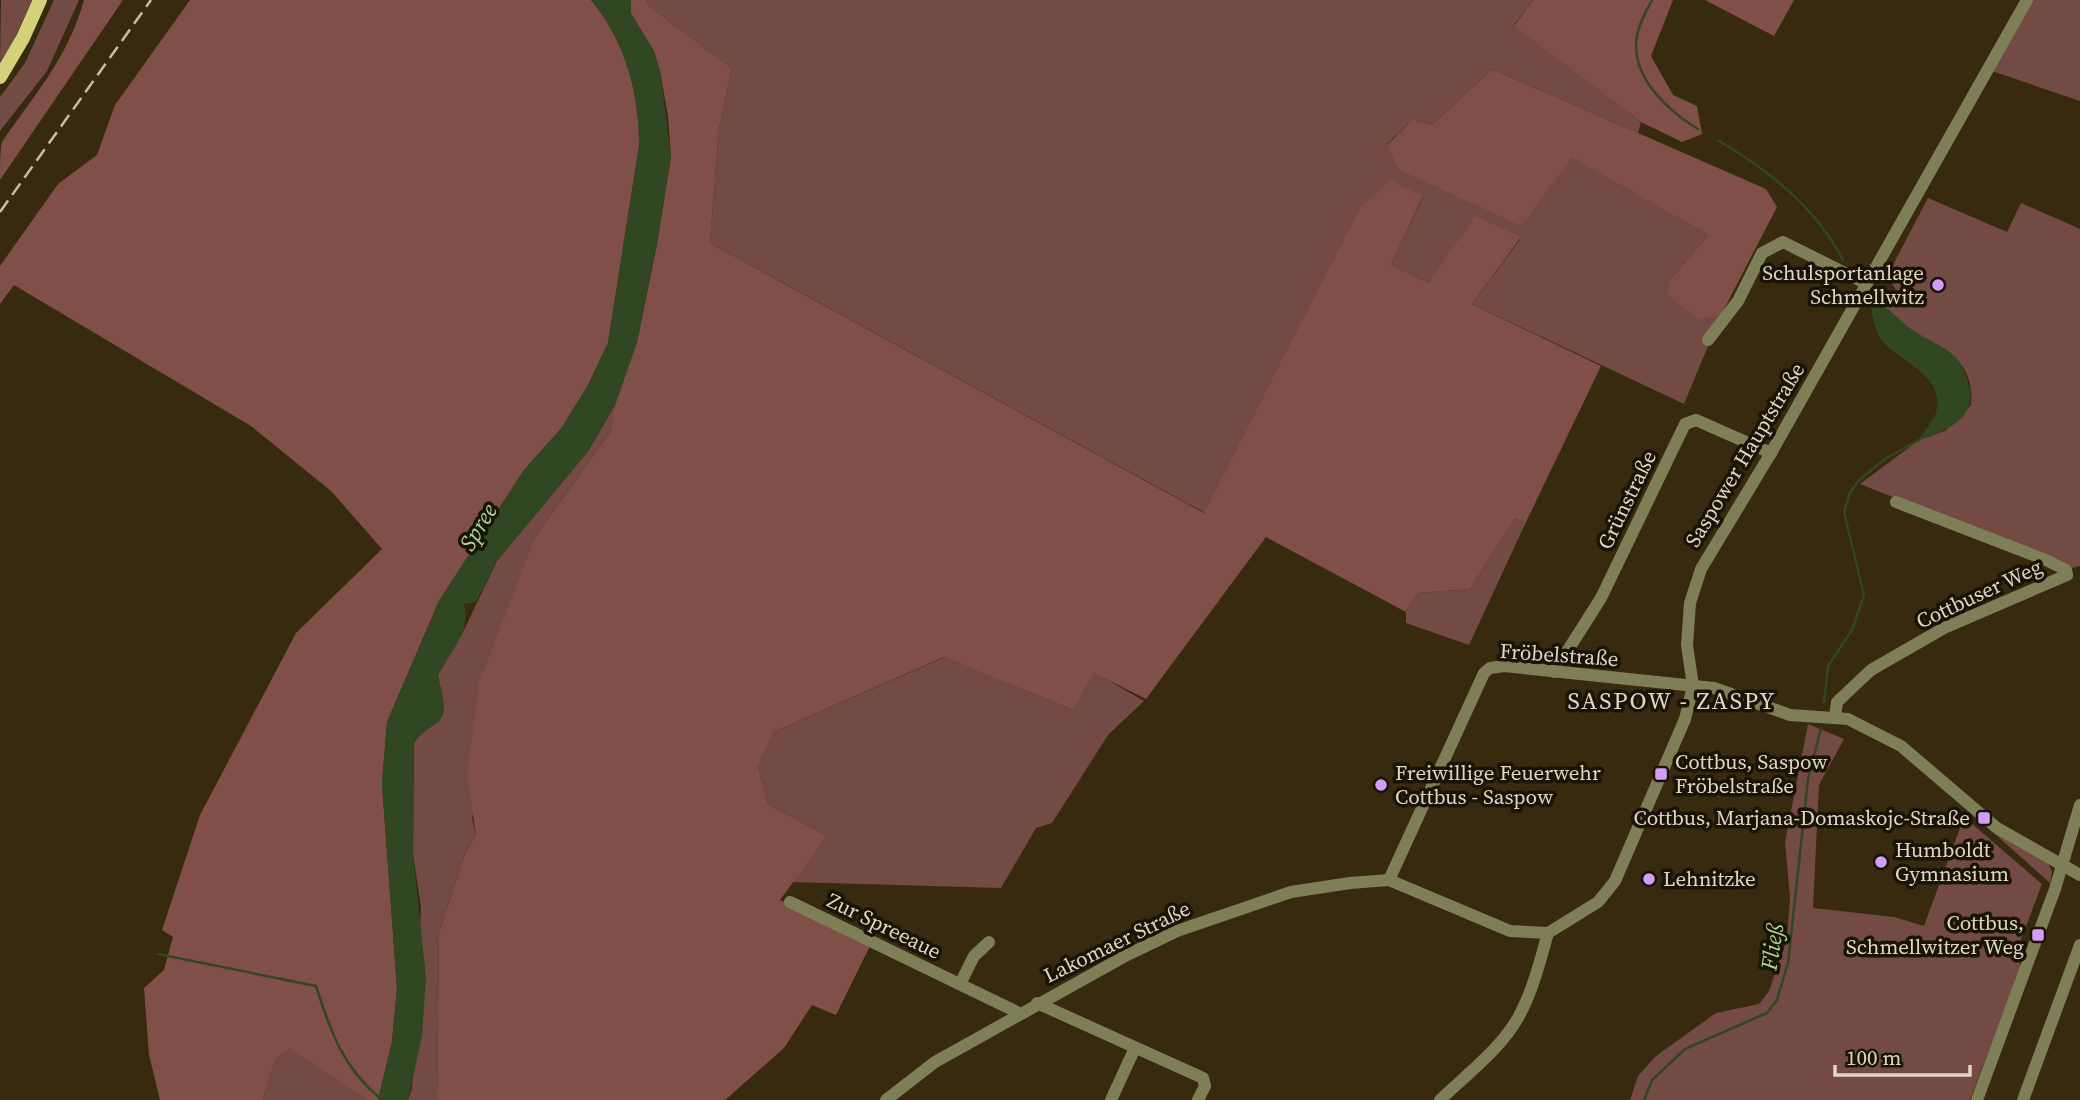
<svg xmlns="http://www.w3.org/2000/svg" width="2080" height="1100" font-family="'Source Serif 4',serif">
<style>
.green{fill:#734a44}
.forest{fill:#804f47}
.water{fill:#304721}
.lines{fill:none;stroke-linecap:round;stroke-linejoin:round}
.stream{stroke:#304721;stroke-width:2.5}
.minor{stroke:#7f7f57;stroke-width:12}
.major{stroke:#d3d27b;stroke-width:14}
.rail{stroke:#c6bcaa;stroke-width:2.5;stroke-dasharray:14 7;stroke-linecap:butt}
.poi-dot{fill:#d49cfb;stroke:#1a1408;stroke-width:2.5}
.labels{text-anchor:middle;stroke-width:7;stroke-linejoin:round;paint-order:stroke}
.poi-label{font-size:21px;fill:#dfd6c6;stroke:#1a1408;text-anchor:start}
.street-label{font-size:21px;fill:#dfd6c6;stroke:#1a1408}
.water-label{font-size:23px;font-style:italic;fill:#aed796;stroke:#1a1408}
.quarter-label{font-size:24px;letter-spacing:2px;fill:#dfd6c6;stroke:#1a1408}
</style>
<rect width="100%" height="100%" fill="#382a0e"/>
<g class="green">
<polygon points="1,0 32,0 14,40 0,62"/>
<polygon points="54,0 79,0 47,71 0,131 0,97 25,63"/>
<polygon points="646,0 1533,0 1514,25 1641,122 1638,133 1492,69 1432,125 1413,119 1387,144 1398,169 1572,156 1708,235 1669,281 1721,315 1684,404 1472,304 1521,238 1429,283 1391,265 1423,197 1359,209 1205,513 710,243 719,129 732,68 649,6"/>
<polygon points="2032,0 2080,0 2080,101 1992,71"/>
<path d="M1928 198 2007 232 2021 203 2080 229V566L2072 568 1860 484 1919 440 1945 431 1971 405C1975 356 1941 352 1910 329 1898 319 1890 308 1875 303L1896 290 1887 276Z"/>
<path d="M615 405 610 432 535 537 472 818 476 835 465 853 439 932 437 1100H408L412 1089 421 907 413 854 414 743C420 734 426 730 435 724 451 714 440 690 438 675L463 632 497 561 588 451Z"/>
<polygon points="1515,519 1526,522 1469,645 1406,623 1406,612 1418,593 1470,589"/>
<polygon points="945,657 1073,710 1094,672 1144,701 1108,735 1052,823 1036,828 1001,888 792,882 827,836 768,804 758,767 774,732"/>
<polygon points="1808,724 1844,739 1819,785 1813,908 1894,917 1924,926 1964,817 2042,884 2020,942 2020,968 1970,1100 1630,1100 1638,1076 1656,1056 1716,1013 1759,1004 1769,991 1787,939 1790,897 1785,842"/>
<polygon points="1986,826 2048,863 2052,872 2050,883"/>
<polygon points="290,1047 367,1100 263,1100 275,1060"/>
</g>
<g class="forest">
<path d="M84 0H123L0 180C0 170 0 149 2 142 34 95 68 58 84 0Z"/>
<path d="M190 0H591C625 40 640 95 639 146L608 343 588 385 562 428 524 470 439 601 387 722 382 784 397 988 392 1042 378 1100H367L290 1048 275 1060 263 1100H160L149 1055 144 988 164 970 173 937 162 930 200 815 296 633 382 549 331 491 251 426 14 285 0 304V266L58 184 97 155 115 105Z"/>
<polygon points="631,0 646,0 649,6 732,68 719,129 710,243 1204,513 1359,209 1390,180 1423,196 1391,265 1429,283 1475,216 1521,237 1472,304 1601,366 1526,522 1515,519 1470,589 1418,593 1406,612 1266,537 1146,699 1094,673 1073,710 944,657 774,732 758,767 768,804 827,836 780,900 871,944 836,1015 812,1005 784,1048 725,1100 437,1100 439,932 465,853 476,835 467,776 479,683 535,537 610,432 615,405 637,342 657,244 671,156 668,116 660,71 654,51 630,13"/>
<polygon points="1533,0 1673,0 1651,56 1673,95 1697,106 1702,134 1682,142 1641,122 1514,26"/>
<polygon points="1705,0 1794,0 1774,36"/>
<polygon points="1492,69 1766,189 1777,207 1721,315 1700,319 1667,295 1669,281 1708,235 1572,157 1521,226 1398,169 1387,145 1413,119 1432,125"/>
</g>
<g class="water">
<path d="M591 0H631V13L654 51 660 71 671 156 657 244 637 342 615 405 588 451 497 561 476 602 464 604C472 630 450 653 438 675 440 690 451 713 435 724 426 730 420 734 414 743L413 854 426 978 422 1036 408 1100H378L392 1042 397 988 382 784 387 722 439 601 524 470 562 427 588 385 608 343 639 146C640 95 625 40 591 0Z"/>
<path d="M1875 303C1891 309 1900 322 1914 331 1926 339 1942 345 1952 354 1961 361 1965 373 1968 382 1980 417 1947 431 1919 440 1924 430 1933 422 1936 413 1947 379 1903 362 1884 343 1876 335 1873 318 1871 308Z"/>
</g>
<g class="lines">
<g class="stream">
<path d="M1652 0C1648 8 1643 16 1640 25 1623 70 1664 108 1698 129"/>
<path d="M1719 141C1767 169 1817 209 1843 260"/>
<polyline points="1824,702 1828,666 1852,630 1864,595 1844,512 1850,493 1858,481 1885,459 1919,440"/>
<path d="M158 954 316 986C331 1033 343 1068 382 1100"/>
<polyline points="1644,1100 1652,1080 1685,1049 1767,1013 1777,1000 1788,963 1808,779 1821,728"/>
</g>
<g class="minor">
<polyline points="1708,340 1738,301 1762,253 1783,242 1867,284"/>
<polyline points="1554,672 1601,598 1685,424 1696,420 1771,453"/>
<polyline points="1835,718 1837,702 1871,670 1944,628 2067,575 2066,570 2046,560 1896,502"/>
<polyline points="1389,880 1484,673 1490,668 1504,666 1714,688 1790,715 1848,719 1901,746 1997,828 2080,875"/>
<polyline points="790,902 1019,1013"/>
<polyline points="1548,933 1598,902 1615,881 1685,719 1693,686 1687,645 1690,603 1701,569 1771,453 2027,0"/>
<polyline points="960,984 974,956 989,942"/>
<polyline points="1037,1003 1203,1078 1205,1086 1198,1100"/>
<polyline points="886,1100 935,1062 1127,955 1177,931 1291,892 1350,883 1389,880 1510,931 1548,933"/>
<polyline points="1111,1100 1135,1048"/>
<path d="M1440 1100C1466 1075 1502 1048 1519 1016 1533 990 1540 961 1548 933"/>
<polyline points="1977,1100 2055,889 2080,805"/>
<polyline points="2023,1100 2080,945"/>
</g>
<polyline class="major" points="0,77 23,38 40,0"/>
<polyline class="rail" points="0,212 151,0"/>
</g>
<g class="poi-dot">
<circle cx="1938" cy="285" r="7"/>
<rect x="1654" y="767" width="14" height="14" rx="3.5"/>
<circle cx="1381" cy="785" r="7"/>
<rect x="1977" y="811" width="14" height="14" rx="3.5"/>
<circle cx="1881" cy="862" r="7"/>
<circle cx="1649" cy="879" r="7"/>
<rect x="2031" y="928" width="14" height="14" rx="3.5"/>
</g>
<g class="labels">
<g class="poi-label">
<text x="1924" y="280" text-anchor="end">Schulsportanlage<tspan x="1924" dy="24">Schmellwitz</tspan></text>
<text x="1675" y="769">Cottbus, Saspow<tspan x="1675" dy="24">Fröbelstraße</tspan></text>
<text x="1395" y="780">Freiwillige Feuerwehr<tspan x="1395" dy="24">Cottbus - Saspow</tspan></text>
<text x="1970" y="825" text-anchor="end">Cottbus, Marjana-Domaskojc-Straße</text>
<text x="1895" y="857">Humboldt<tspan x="1895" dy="24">Gymnasium</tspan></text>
<text x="1663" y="886">Lehnitzke</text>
<text x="2024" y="930" text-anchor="end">Cottbus,<tspan x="2024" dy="24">Schmellwitzer Weg</tspan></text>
</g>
<g class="street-label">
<text transform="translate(1745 455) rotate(-59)" y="7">Saspower Hauptstraße</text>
<text transform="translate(1627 500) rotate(-64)" y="7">Grünstraße</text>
<text transform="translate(1979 594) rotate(-25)" y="7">Cottbuser Weg</text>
<text transform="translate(1559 655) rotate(4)" y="7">Fröbelstraße</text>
<text transform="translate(884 926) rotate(26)" y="7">Zur Spreeaue</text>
<text transform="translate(1117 942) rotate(-26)" y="7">Lakomaer Straße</text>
</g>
<g class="water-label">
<text transform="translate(478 527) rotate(-59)" y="8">Spree</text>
<text transform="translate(1772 947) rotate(-81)" y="8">Fließ</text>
</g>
<g class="quarter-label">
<text x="1672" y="709">SASPOW - ZASPY</text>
</g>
</g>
<path d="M1835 1065v10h135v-10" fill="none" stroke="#dfd6c6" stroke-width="3.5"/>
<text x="1846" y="1065" font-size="21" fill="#dfd6c6" stroke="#1a1408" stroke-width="5" paint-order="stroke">100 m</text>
</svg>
